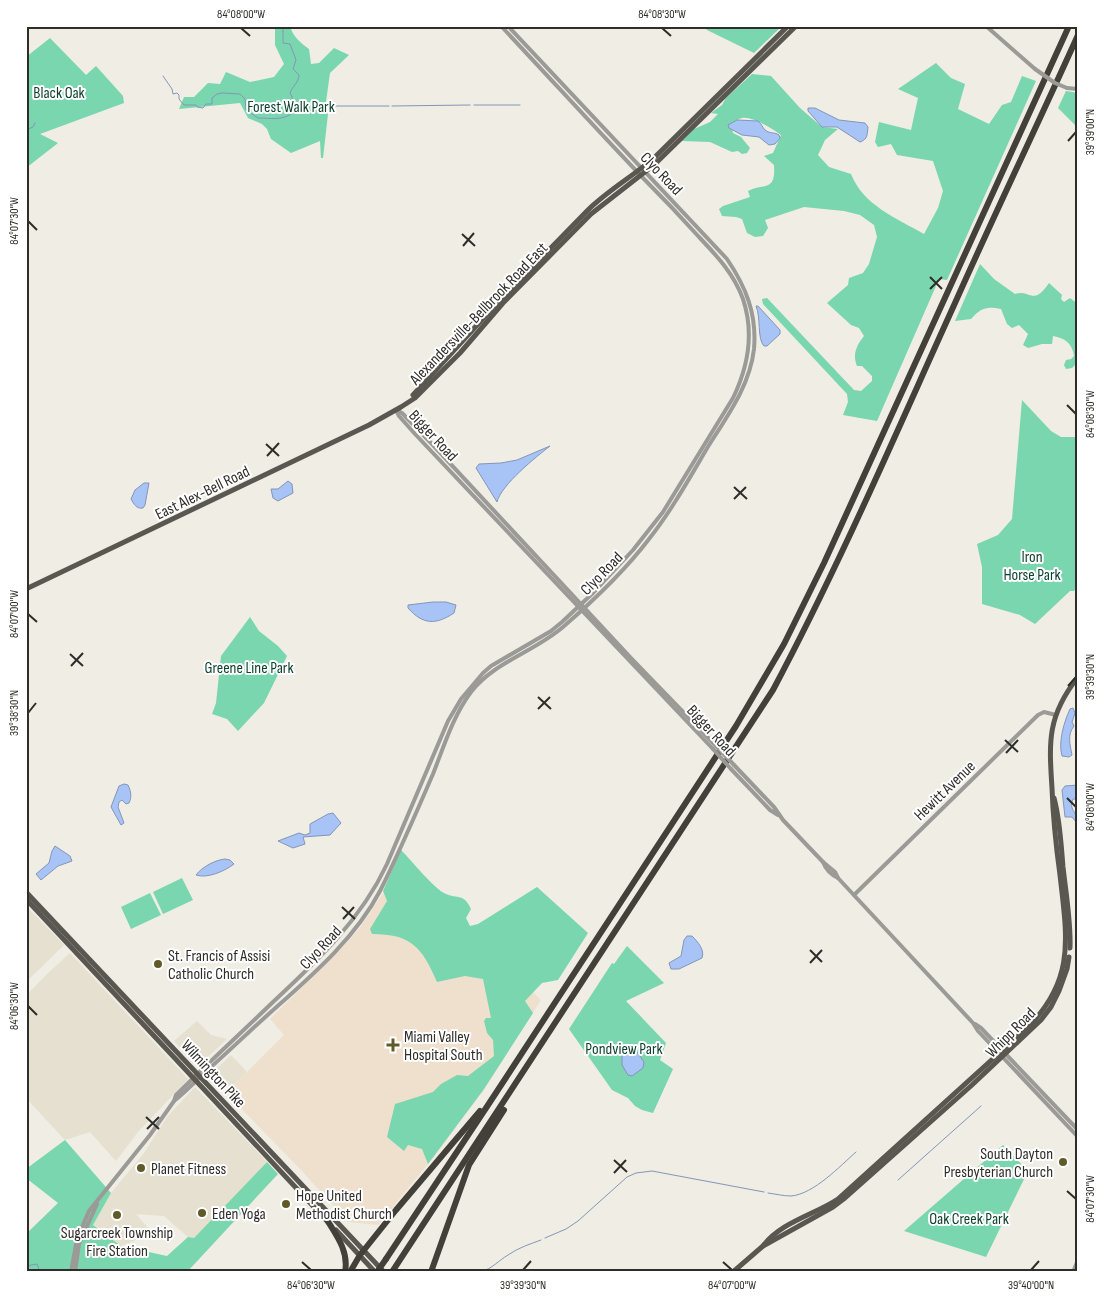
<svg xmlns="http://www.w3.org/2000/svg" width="1104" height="1298" font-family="'Sofia Sans Condensed',sans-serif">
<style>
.built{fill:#e5e0d0}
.medical{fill:#efe0ce}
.green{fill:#79d6ae}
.water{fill:#a8c3f5;stroke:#8396b8}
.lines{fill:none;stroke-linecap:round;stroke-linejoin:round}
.stream{stroke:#8396b8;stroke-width:1}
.minor{stroke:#9c9a97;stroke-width:4}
.major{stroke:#5a5751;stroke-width:5}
.highway{stroke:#434039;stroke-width:6}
.minor-bridge{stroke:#9c9a97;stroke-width:4}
.highway-bridge{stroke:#434039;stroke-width:6}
.ticks{fill:none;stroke:#2e2d29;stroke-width:2}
.poi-dot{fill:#5f5a27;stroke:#fff;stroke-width:2}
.labels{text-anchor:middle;stroke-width:4;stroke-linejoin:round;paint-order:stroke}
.park-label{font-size:16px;fill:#0e422f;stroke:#fff}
.street-label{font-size:16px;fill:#2e2d29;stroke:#fff}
.poi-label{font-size:16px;fill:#2e2d29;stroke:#fff;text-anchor:start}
.neatline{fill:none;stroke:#2e2d29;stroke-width:2}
.ticks-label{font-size:12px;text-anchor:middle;fill:#2e2d29}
</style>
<rect width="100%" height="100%" fill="#efede4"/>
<g class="built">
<polygon points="26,906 64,945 26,982"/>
<polygon points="70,953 188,1079 137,1133 116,1161 90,1132 65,1140 26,1098 26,996 46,975"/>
<polygon points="197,1021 211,1035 227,1039 198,1066 174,1041"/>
<polygon points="231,1055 247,1072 226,1093 209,1076"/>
<polygon points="195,1087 267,1162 194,1238 188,1237 164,1216 136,1214 148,1228 134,1241 121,1246 93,1225 111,1193 144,1153 167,1117"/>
</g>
<polygon class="medical" points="400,860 541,1000 484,1090 437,1153 378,1225 348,1222 302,1171 226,1093 284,1035 270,1019 344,946 359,929 383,893"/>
<g class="green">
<path d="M275 26H290C293 37 301 43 309 49L311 64 319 63 334 48 349 55 330 73 325 109 328 114 323 158H321L320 141 291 153 271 139 267 129 262 124 248 118 240 103 179 109 184 97H194L208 83 220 84 226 72 250 82 274 77 284 64 275 45Z"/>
<polygon points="704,26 782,26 754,53 707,30"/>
<polygon points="50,38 86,75 96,66 123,96 124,103 40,134 58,143 26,168 26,57"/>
<path d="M936 63 951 78 965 84 958 109 989 124 1002 105 1011 102 1022 76 1036 81 947 280 939 279 877 421 843 415 848 402 847 394 763 304 762 299 767 298 854 390 861 391 872 381V376L862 366H857C852 354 857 345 864 336L859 328 851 325 827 303 848 285 849 278 863 273 869 264 877 237 874 225 860 215 844 211 804 207 765 220 768 228 763 236 755 237 747 233 742 219 736 217 722 216 719 209 723 206 750 197 748 191C764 183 776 192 774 165L764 156 773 153 781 135C772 129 753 116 742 118 738 119 734 122 731 124L733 133 741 137 750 148 747 153 742 154 738 151 732 152 710 142 682 141 694 129 710 122 718 114 711 113 722 105 726 98 752 74 771 76 800 108 822 127 838 129 825 140 818 155 829 167 851 174C863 205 896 218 924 234L938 208 943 191 933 161 897 155 891 144 878 147 875 142 879 122 911 130 918 98 898 89Z"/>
<polygon points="1066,91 1078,93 1078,128 1058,108"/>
<path d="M980 264 994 279 1015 294C1030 289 1033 307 1049 283L1062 295 1061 299 1064 302 1070 298 1078 304V362L1072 368 1066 369 1064 365 1066 360 1071 359 1074 356C1072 343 1065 338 1053 336L1052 344H1042L1028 348 1023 345 1028 334 1019 325 1012 328 1007 324 1001 309C986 306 981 308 971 319L955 321Z"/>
<polygon points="1022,400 1051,431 1061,437 1078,437 1078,585 1074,591 1070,591 1035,624 1020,615 982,604 982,567 977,544 998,535 1012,519"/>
<polygon points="250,617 259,631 278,646 287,656 264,703 238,731 227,719 212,714 216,703 221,656"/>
<path d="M401 850C412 861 434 889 446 894 457 899 464 893 471 909L466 918 470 926 478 924 537 887 588 933 558 980 542 983 525 1001 533 1013 484 1089 428 1164 422 1149 408 1145 404 1151 387 1137 395 1104 433 1092 441 1084 457 1075 468 1076 494 1056 493 1040 487 1033 484 1021 486 1018H491L483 979 465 976 437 982C422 947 411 934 372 934L370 929 387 901 383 891Z"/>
<polygon points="182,878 193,900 163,914 153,892"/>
<polygon points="150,893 161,915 131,929 121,907"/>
<polygon points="627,946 664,983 626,1001 666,1043 660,1060 673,1069 653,1113 642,1110 635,1106 628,1098 612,1090 569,1029 612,963 614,964"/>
<polygon points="65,1140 111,1193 93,1225 121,1246 167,1256 188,1237 194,1238 267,1162 278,1174 187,1272 26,1272 26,1234 58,1203 26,1178 26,1169"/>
<polygon points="1003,1145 1028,1171 986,1257 904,1231"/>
</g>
<g class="water">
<path d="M808 108H815L839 120 865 123 868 127C867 135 868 139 860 142L837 127H822L808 111Z"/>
<path d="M737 120 758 121C762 124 762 127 765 130 770 134 775 132 779 135L780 138 775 144 769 145 759 137 742 135 729 128 728 125Z"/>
<path d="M756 306H758L780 330V334L767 346H764C757 339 761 317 756 306Z"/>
<path d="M550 446C536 457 501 485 497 502L476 468 479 464 501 463 517 460Z"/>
<polygon points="288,481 292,484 293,493 278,501 273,498 271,489 278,489"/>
<path d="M144 483H149L145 505 143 508C136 509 134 504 131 499L135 490Z"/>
<path d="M433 602H446L456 605 454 613C436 625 423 625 408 608V605Z"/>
<path d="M1073 708 1075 713 1072 722 1074 726C1067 735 1070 744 1072 755L1069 757 1062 756C1058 742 1064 722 1070 709Z"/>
<path d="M124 784 128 785C131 791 132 797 129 803L126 804 122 800 119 802 118 807 124 823 121 825 111 807 119 786Z"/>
<path d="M1078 785V799H1073C1068 809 1077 812 1078 821L1076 822 1072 817H1065L1062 790 1065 786Z"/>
<polygon points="333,813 341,823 330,835 303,837 305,844 293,848 278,841 299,833 305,835 310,833 310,824 328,814"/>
<polygon points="55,846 70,856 72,861 58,866 41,880 36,874 49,863 52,851"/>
<path d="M225 859 230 860 234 864C225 871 207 879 196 875 202 867 215 860 225 859Z"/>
<path d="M687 936H692C698 942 705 950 702 958L679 969H671L669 963 681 956 684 940Z"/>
<polygon points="627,1050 637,1052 644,1062 643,1068 632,1076 628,1075 622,1065 622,1051"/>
</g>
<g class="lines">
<g class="stream">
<path d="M163 76 172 89 173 94 177 93 179 95V99L184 105H196L197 107 203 108 206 104H212V98L217 94 222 93 240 94 245 99 246 110 258 118C271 118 281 121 293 113L292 97 290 93C292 87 299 82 299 75L293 69 296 60 290 44 283 43V26"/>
<polyline points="474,105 520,105"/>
<polyline points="332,106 389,106"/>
<polyline points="392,106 470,105"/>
<polyline points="294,113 305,110 315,111 325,107"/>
<polyline points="26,130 33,127 35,123"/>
<polyline points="898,1180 981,1106"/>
<path d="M768 1193C775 1194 784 1196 791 1196 814 1194 840 1166 856 1152"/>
<polyline points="545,1238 566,1229 578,1221 627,1177 636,1173 652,1171 764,1192"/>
<polyline points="26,1266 37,1264 40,1272"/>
<path d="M481 1272C493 1268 498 1261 508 1255 518 1248 530 1244 541 1240"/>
</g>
<g class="minor">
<polyline points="986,26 1035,69"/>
<polyline points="1067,88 1078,89"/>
<polyline points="396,410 399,416 415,434 713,749"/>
<polyline points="396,410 402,413 432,444 632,659 715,745"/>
<polyline points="734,765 774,807 783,820 823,862 835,872 838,878"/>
<polyline points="731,769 770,810 778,815"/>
<path d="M823 862C826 870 830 874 838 878L973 1023 978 1031 1078 1137"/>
<polyline points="854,895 1038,715 1044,712 1056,715"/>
<polyline points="975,1024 981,1028 1078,1130"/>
<path d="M174 1101C184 1093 193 1084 202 1075 218 1061 234 1046 249 1032 295 989 350 948 380 891 399 853 416 813 433 774 444 746 453 716 471 692 494 662 534 652 563 627 593 601 624 572 649 539 672 510 690 477 709 445 728 415 750 385 754 349 757 314 746 287 727 259L508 26"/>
<path d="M71 1272 77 1239 89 1211 150 1135 174 1101 176 1095C208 1063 241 1033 273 1002 317 961 361 920 387 864L448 721 461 699 483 673 491 666 551 631 562 622 593 593 633 550 663 512 733 398C748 367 754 332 743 299 734 274 717 256 699 237 681 217 663 198 644 179 596 129 549 77 501 26"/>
<polyline points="75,1272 79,1244 97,1204"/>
<polyline points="1073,1272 1078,1260"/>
</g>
<g class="major">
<path d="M413 395 500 300 587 211C608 190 634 176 656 156L788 26"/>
<polyline points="26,589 369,425 401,407 415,398 460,353 503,303 591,214 655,164 796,26"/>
<path d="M1054 798C1060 820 1061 844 1063 867 1066 894 1071 922 1070 948"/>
<polyline points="26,892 384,1272"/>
<polyline points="26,899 328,1222"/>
<polyline points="336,1230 375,1272"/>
<path d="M763 1246C781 1222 814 1215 838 1199L1026 1029C1076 980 1067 938 1060 875 1056 846 1053 817 1052 788 1049 742 1047 716 1078 677"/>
<polyline points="733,1272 763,1246 833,1207 845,1198 972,1085 1041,1020 1051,1007 1059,991 1067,969 1069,957"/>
</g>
<g class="highway">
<path d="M327 1220C337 1236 349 1252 345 1272"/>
<polyline points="386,1259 490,1102 736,726 784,644 824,563 1069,26"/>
<polyline points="350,1272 360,1255 396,1210 480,1111"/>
<path d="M392 1272 773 690C840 564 896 433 955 303 995 213 1038 124 1078 35"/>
<polyline points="431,1272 469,1165 504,1110"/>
</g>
<g class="minor-bridge">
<polyline points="1035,69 1055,83 1067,88"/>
<polyline points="715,745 734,765"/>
<polyline points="713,749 731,769"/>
</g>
<polyline class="highway-bridge" points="377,1272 386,1259"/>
</g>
<path class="ticks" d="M241 28 250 36M662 28 671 36M1068 141 1076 132M28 221 37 230M462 234 475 246M463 246 474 233M930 277 942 289M930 289 942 277M1067 405 1076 414M266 444 279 456M267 456 279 443M734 487 747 499M734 499 746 487M28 614 37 622M70 654 83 666M71 666 83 653M1068 686 1076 677M538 697 551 709M538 709 550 697M28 713 36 703M1005 740 1018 752M1006 753 1018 740M1067 798 1076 807M342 907 355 919M343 919 354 907M810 950 822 962M810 963 822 950M28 1006 37 1015M146 1117 159 1129M147 1129 159 1117M614 1160 627 1172M614 1173 626 1160M1067 1191 1076 1199M302 1262 311 1270M723 1262 732 1270M523 1270 531 1261M1031 1270 1039 1261"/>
<g class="poi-dot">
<circle cx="158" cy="964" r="5"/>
<path d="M390.5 1037.5h5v5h5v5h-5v5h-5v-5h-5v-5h5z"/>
<circle cx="1063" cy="1162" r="5"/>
<circle cx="141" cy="1168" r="5"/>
<circle cx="286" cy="1204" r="5"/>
<circle cx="202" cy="1213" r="5"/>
<circle cx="117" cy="1215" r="5"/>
</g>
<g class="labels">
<g class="park-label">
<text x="59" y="98">Black Oak</text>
<text x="291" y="112">Forest Walk Park</text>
<text x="1032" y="562">Iron<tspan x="1032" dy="18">Horse Park</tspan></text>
<text x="249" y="673">Greene Line Park</text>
<text x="624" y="1054">Pondview Park</text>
<text x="969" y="1224">Oak Creek Park</text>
</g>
<g class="street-label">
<text transform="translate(662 173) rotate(46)" y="6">Clyo Road</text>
<text transform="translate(478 313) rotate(-46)" y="6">Alexandersville-Bellbrook Road East</text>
<text transform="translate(434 435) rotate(47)" y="6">Bigger Road</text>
<text transform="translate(202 492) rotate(-26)" y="6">East Alex-Bell Road</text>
<text transform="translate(601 573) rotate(-46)" y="6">Clyo Road</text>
<text transform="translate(712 730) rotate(47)" y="6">Bigger Road</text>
<text transform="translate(944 790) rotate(-44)" y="6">Hewitt Avenue</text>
<text transform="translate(320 947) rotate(-47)" y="6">Clyo Road</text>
<text transform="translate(1010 1032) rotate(-45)" y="6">Whipp Road</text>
<text transform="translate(214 1073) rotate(47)" y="6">Wilmington Pike</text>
</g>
<g class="poi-label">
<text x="168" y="961">St. Francis of Assisi<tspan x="168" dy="18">Catholic Church</tspan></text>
<text x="404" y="1042">Miami Valley<tspan x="404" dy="18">Hospital South</tspan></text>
<text x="1053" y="1159" text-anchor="end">South Dayton<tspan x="1053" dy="18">Presbyterian Church</tspan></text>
<text x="151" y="1174">Planet Fitness</text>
<text x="296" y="1201">Hope United<tspan x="296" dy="18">Methodist Church</tspan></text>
<text x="212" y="1219">Eden Yoga</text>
<text x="117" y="1238" text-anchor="middle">Sugarcreek Township<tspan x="117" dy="18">Fire Station</tspan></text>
</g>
</g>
<rect width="1104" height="1298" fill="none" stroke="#ffffff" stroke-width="55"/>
<rect x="28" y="28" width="1048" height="1242" class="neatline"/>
<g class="ticks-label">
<text x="241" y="18">84°08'00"W</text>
<text x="662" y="18">84°08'30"W</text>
<text transform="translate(1090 132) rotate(-90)" y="4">39°39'00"N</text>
<text transform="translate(14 221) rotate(-90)" y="4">84°07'30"W</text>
<text transform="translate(1090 414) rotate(-90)" y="4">84°08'30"W</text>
<text transform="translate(14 614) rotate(-90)" y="4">84°07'00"W</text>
<text transform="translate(1090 677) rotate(-90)" y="4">39°39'30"N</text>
<text transform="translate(14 713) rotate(-90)" y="4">39°38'30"N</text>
<text transform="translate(1090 807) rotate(-90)" y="4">84°08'00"W</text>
<text transform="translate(14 1006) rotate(-90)" y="4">84°06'30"W</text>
<text transform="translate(1090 1199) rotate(-90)" y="4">84°07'30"W</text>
<text x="311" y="1289">84°06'30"W</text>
<text x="523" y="1289">39°39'30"N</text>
<text x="732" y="1289">84°07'00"W</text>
<text x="1031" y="1289">39°40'00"N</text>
</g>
</svg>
